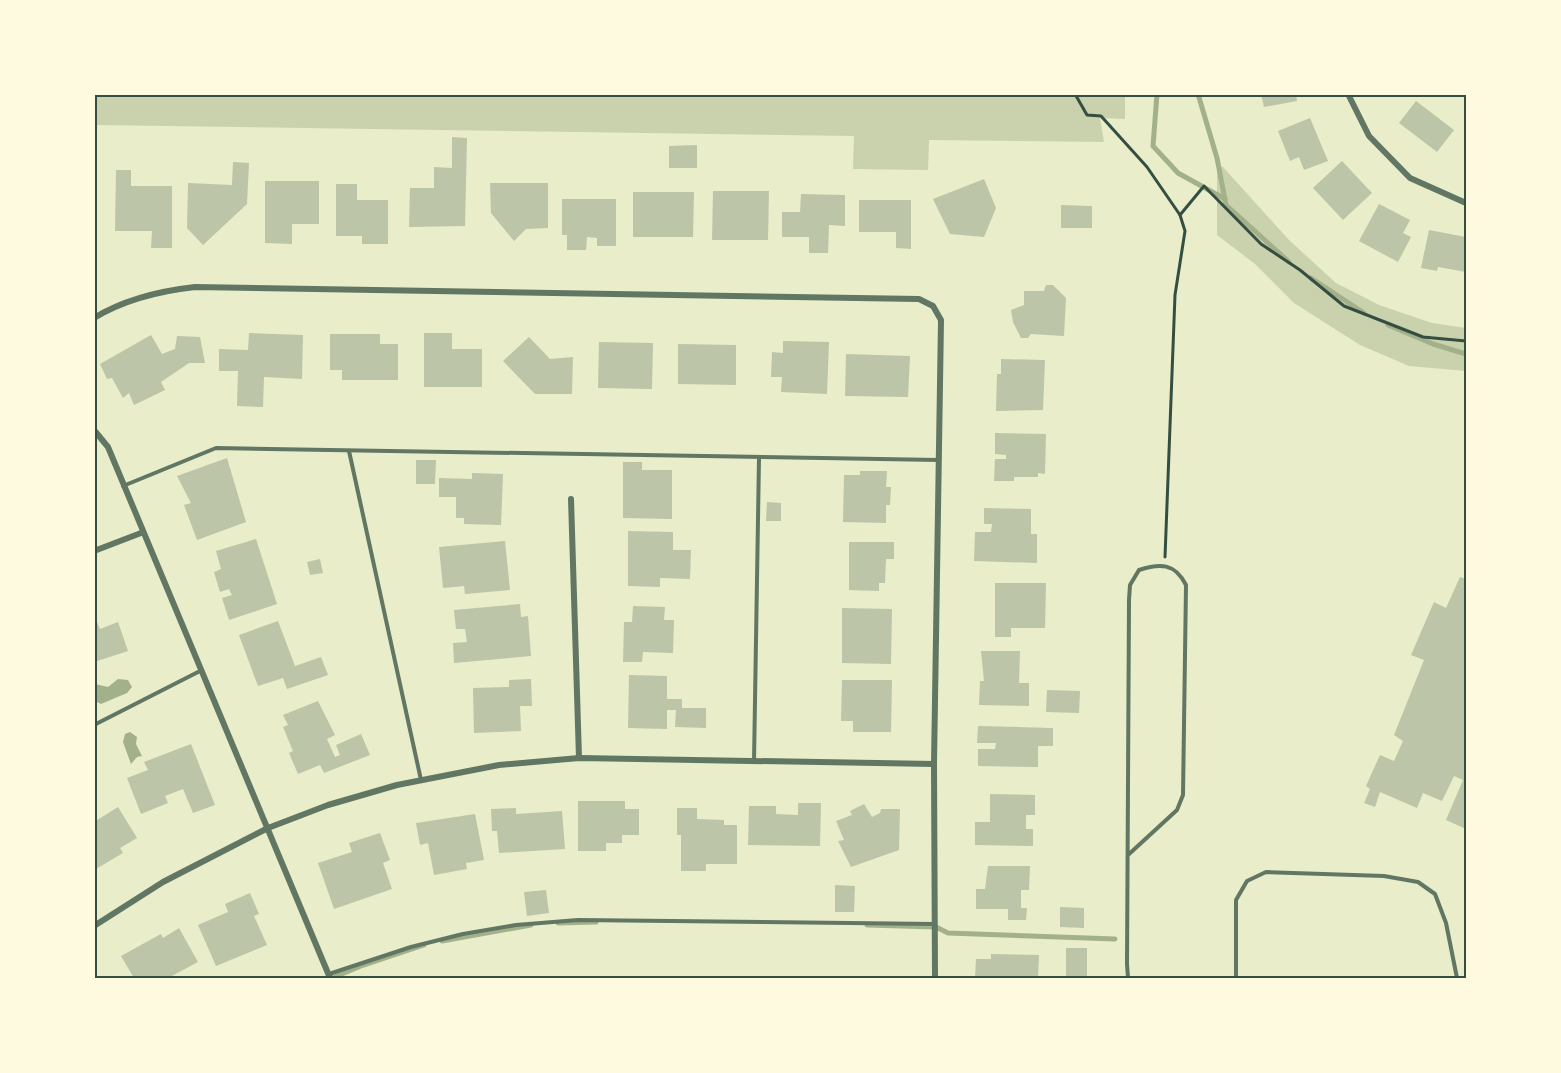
<svg xmlns="http://www.w3.org/2000/svg" width="1561" height="1073" font-family="'Fira Sans Condensed',sans-serif">
<style>
.green{fill:#cad2ad}
.water{fill:#a3b18a}
.lines{fill:none;stroke-linecap:round;stroke-linejoin:round}
.stream{stroke:#a3b18a;stroke-width:5}
.building{fill:#bcc5a7}
.path{stroke:#344e41;stroke-width:3}
.service{stroke:#617663;stroke-width:4}
.minor{stroke:#617663;stroke-width:6}
.neatline{fill:none;stroke:#344e41;stroke-width:2}
</style>
<rect width="100%" height="100%" fill="#e9edc9"/>
<g class="green">
<polygon points="95,94 1125,95 1125,119 1100,118 1104,142 929,140 928,170 853,169 854,136 95,125"/>
<polygon points="1217,166 1223,167 1289,240 1336,283 1379,305 1432,323 1466,328 1466,371 1409,366 1360,345 1294,303 1255,264 1217,235"/>
</g>
<g class="water">
<polygon points="118,679 128,680 132,687 127,693 101,704 97,702 95,684 108,687"/>
<polygon points="130,732 137,737 136,744 142,756 137,757 131,764 123,742 125,734"/>
</g>
<g class="lines">
<g class="stream">
<polyline points="1157,94 1153,146 1178,173 1225,199"/>
<polyline points="1198,94 1217,158 1226,205 1289,262"/>
<polyline points="1311,278 1364,313"/>
<polyline points="1388,325 1433,344 1466,354"/>
<polyline points="558,923 596,922"/>
<polyline points="867,925 936,927 948,933 1115,939"/>
<polyline points="442,941 531,925"/>
<polyline points="332,978 361,966 424,945"/>
</g>
</g>
<g class="building">
<polygon points="1261,94 1296,94 1297,101 1264,107"/>
<polygon points="1416,101 1454,130 1437,152 1399,123"/>
<polygon points="1310,118 1328,161 1304,170 1299,157 1290,161 1278,131"/>
<polygon points="452,137 467,138 465,226 409,227 410,188 434,188 434,167 452,168"/>
<polygon points="697,145 697,168 669,168 669,146"/>
<polygon points="1342,161 1372,193 1343,220 1313,188"/>
<polygon points="233,162 249,163 247,204 203,245 187,228 188,183 232,185"/>
<polygon points="116,170 131,170 131,186 172,186 172,248 151,248 152,231 115,231"/>
<polygon points="984,179 996,208 984,237 950,234 933,199"/>
<polygon points="265,181 319,181 319,224 292,224 292,244 265,243"/>
<polygon points="490,183 548,183 548,228 526,229 514,241 491,213"/>
<polygon points="336,184 357,184 357,200 388,200 388,244 362,244 362,236 336,236"/>
<polygon points="713,191 769,191 768,240 712,240"/>
<polygon points="633,192 694,192 693,237 633,237"/>
<polygon points="801,194 845,195 845,226 829,225 828,253 809,253 809,237 782,237 782,212 800,212"/>
<polygon points="562,199 616,199 616,246 597,246 597,238 587,237 586,250 567,250 567,235 562,235"/>
<polygon points="859,200 911,200 911,249 896,248 896,232 859,232"/>
<polygon points="1379,204 1410,220 1403,233 1411,237 1398,262 1359,241"/>
<polygon points="1061,205 1092,206 1092,228 1061,228"/>
<polygon points="1429,230 1466,237 1466,272 1438,267 1437,271 1421,268"/>
<polygon points="1046,285 1053,285 1066,298 1064,336 1031,334 1028,338 1021,338 1013,322 1011,310 1024,305 1024,291 1044,291"/>
<polygon points="249,333 303,335 302,379 264,377 263,407 237,406 238,371 219,371 219,349 248,350"/>
<polygon points="424,333 452,333 452,349 482,349 482,387 424,387"/>
<polygon points="330,334 380,334 380,344 398,344 398,380 342,380 342,370 330,370"/>
<polygon points="151,335 162,354 175,349 177,336 200,337 205,363 189,363 161,382 165,390 134,405 129,393 123,398 112,378 107,379 100,364"/>
<polygon points="529,337 550,359 573,357 572,394 535,394 503,361"/>
<polygon points="783,341 829,342 827,394 781,392 782,377 771,377 772,352 783,353"/>
<polygon points="599,342 653,343 652,389 598,388"/>
<polygon points="678,344 736,345 736,385 678,384"/>
<polygon points="846,354 910,356 908,397 845,396"/>
<polygon points="1001,359 1045,360 1043,410 996,411 997,374 1001,374"/>
<polygon points="995,433 1046,434 1045,474 1038,473 1038,477 1014,477 1014,481 994,481 995,459 1006,459 1006,455 995,454"/>
<polygon points="227,458 246,522 197,540 184,505 191,503 177,476"/>
<polygon points="416,460 436,460 435,484 416,484"/>
<polygon points="623,462 642,462 642,470 672,470 672,519 623,518"/>
<polygon points="860,471 887,471 886,487 891,487 890,505 886,505 886,523 843,522 844,475 860,475"/>
<polygon points="472,473 503,474 501,525 464,524 464,518 456,518 456,497 439,497 439,478 472,479"/>
<polygon points="767,502 781,503 781,521 766,521"/>
<polygon points="984,508 1031,509 1031,534 1037,534 1037,563 974,561 975,532 991,532 992,524 984,524"/>
<polygon points="628,531 673,532 673,550 691,550 690,579 660,578 660,587 628,586"/>
<polygon points="256,539 277,604 229,620 222,598 232,595 229,589 220,592 214,572 221,569 216,551"/>
<polygon points="505,541 510,590 465,594 464,586 443,588 439,547"/>
<polygon points="849,542 894,542 894,559 886,559 885,583 879,583 879,591 849,590"/>
<polygon points="320,559 323,573 310,575 307,562"/>
<polygon points="1460,577 1466,579 1466,829 1446,820 1463,780 1454,776 1442,801 1423,793 1417,808 1380,792 1375,807 1364,803 1370,789 1366,786 1380,755 1394,761 1403,741 1394,735 1424,660 1411,655 1434,602 1446,608"/>
<polygon points="995,583 1046,583 1045,628 1011,628 1011,637 995,637"/>
<polygon points="520,604 521,617 528,616 531,656 454,663 453,643 467,642 465,629 456,629 454,610"/>
<polygon points="633,606 665,607 664,620 674,620 673,653 643,652 642,662 623,662 624,622 632,622"/>
<polygon points="842,608 892,609 891,664 842,663"/>
<polygon points="94,615 100,629 118,622 128,651 94,662"/>
<polygon points="278,621 295,666 321,657 328,675 287,689 283,678 258,686 239,635"/>
<polygon points="981,651 1020,651 1019,683 1029,683 1029,706 979,705 980,681 984,681"/>
<polygon points="629,675 667,676 667,699 682,699 682,708 706,708 706,728 675,727 676,710 667,710 667,729 628,728"/>
<polygon points="531,679 532,706 520,706 521,731 474,733 473,688 509,687 509,680"/>
<polygon points="842,680 892,680 891,732 853,732 853,721 841,721"/>
<polygon points="1047,690 1080,691 1079,713 1046,712"/>
<polygon points="318,701 335,735 327,739 335,757 340,755 336,745 361,734 370,755 324,773 320,765 298,774 289,753 293,751 283,727 288,725 283,715"/>
<polygon points="978,726 1053,728 1053,746 1038,746 1038,767 978,766 978,749 995,749 996,743 977,743"/>
<polygon points="191,744 215,805 193,813 183,789 165,796 168,803 141,814 127,778 148,770 144,762"/>
<polygon points="990,794 1035,795 1035,815 1026,815 1026,829 1033,829 1033,846 975,845 975,822 990,822"/>
<polygon points="578,801 625,801 625,809 639,809 639,835 622,835 622,843 606,843 606,851 578,851"/>
<polygon points="798,803 821,803 820,846 748,845 749,806 776,806 776,814 798,815"/>
<polygon points="864,804 872,817 880,813 881,809 900,809 899,850 851,867 838,841 844,840 836,821 852,815 850,811"/>
<polygon points="118,807 137,838 120,848 123,853 94,870 94,822"/>
<polygon points="516,808 516,814 562,811 565,849 499,853 497,831 492,831 491,809"/>
<polygon points="677,808 697,808 697,819 724,820 724,825 737,825 737,864 706,864 706,871 681,871 681,835 677,835"/>
<polygon points="475,814 484,860 466,863 467,869 434,875 428,843 420,845 416,823"/>
<polygon points="380,833 390,860 383,863 392,889 334,909 318,863 352,852 349,843"/>
<polygon points="988,866 1030,866 1029,890 1021,890 1021,908 1027,908 1026,920 1008,920 1008,909 976,909 976,889 985,889"/>
<polygon points="835,885 855,886 854,912 835,912"/>
<polygon points="546,890 549,913 527,916 524,892"/>
<polygon points="250,893 259,914 254,916 267,945 216,966 198,925 228,912 225,904"/>
<polygon points="1060,907 1084,908 1084,928 1060,927"/>
<polygon points="179,928 198,962 168,978 134,978 121,956 161,934 163,938"/>
<rect x="1066" y="948" width="21" height="30"/>
<polygon points="991,954 1039,955 1038,978 975,978 976,959 991,959"/>
</g>
<g class="lines">
<g class="path">
<polyline points="1075,94 1087,115 1101,116 1147,167 1180,215 1185,231 1175,295 1165,557"/>
<polyline points="1180,215 1204,186 1261,244 1300,270 1344,306 1423,337 1466,341"/>
</g>
<g class="service">
<polyline points="349,451 421,780"/>
<polyline points="123,486 216,448 939,460"/>
<polyline points="94,725 200,671"/>
<polyline points="754,762 759,458"/>
<polyline points="329,974 411,947 463,934 516,925 578,920 935,924"/>
<path d="M1128 978 1127 964 1129 600 1130 585 1139 570C1160 563 1175 563 1186 585L1183 795 1177 810 1128 855"/>
<polyline points="1236,978 1236,900 1247,881 1266,872 1384,876 1418,882 1435,894 1446,923 1457,978"/>
</g>
<g class="minor">
<polyline points="1348,94 1369,136 1410,178 1466,203"/>
<path d="M94 318C125 299 159 291 195 287L919 299 933 306 941 320 934 764 935 978"/>
<polyline points="94,430 108,447 330,978"/>
<polyline points="571,499 579,758"/>
<polyline points="94,551 141,533"/>
<polyline points="94,926 163,882 268,828 328,805 397,785 499,765 579,758 934,764"/>
</g>
</g>
<rect width="1561" height="1073" fill="none" stroke="#fefae0" stroke-width="192"/>
<rect x="96" y="96" width="1369" height="881" class="neatline"/>
</svg>
